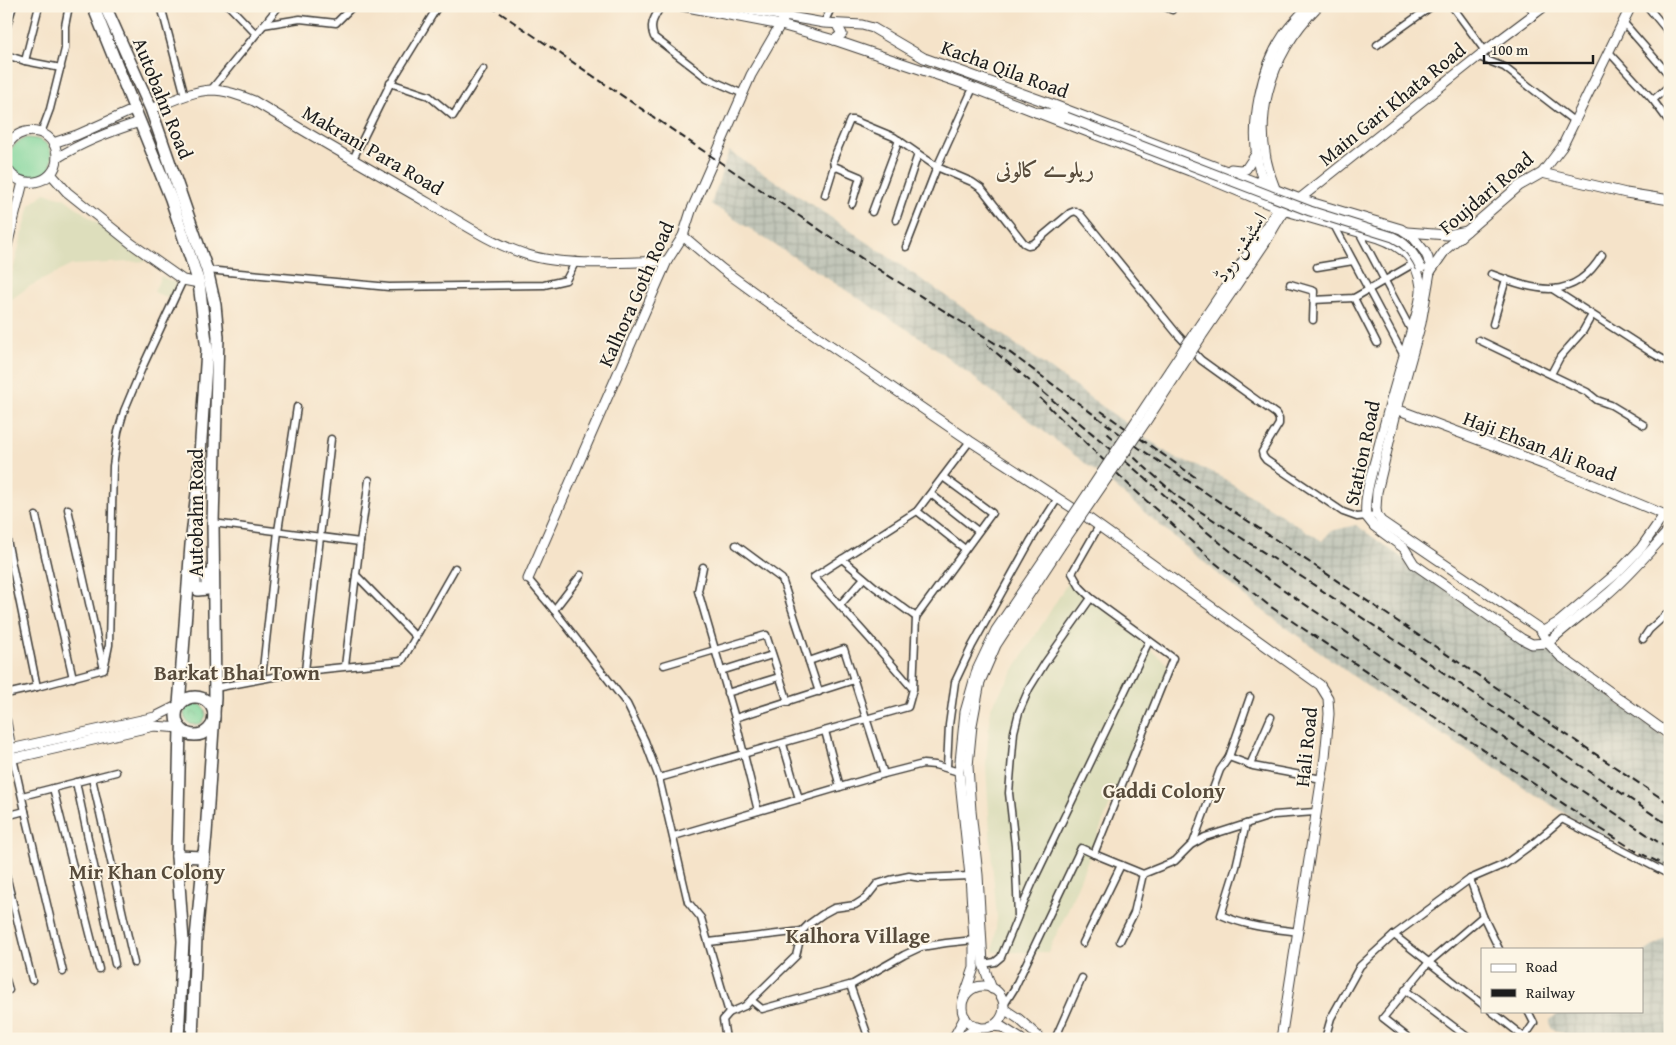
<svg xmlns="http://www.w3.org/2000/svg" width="1676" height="1045" font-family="'Gentium Book Plus',Amiri,serif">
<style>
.built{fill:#dddebc}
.industrial{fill:url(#industrial-grid)}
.green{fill:#7cd499;stroke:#4c785a}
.park{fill:url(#park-crowns);stroke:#4c785a}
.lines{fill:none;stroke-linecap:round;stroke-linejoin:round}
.street-casing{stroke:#3d3a36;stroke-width:9}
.secondary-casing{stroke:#3d3a36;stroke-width:11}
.highway-casing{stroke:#3d3a36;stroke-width:14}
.street{stroke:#fff;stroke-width:6}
.secondary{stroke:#fff;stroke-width:9}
.highway{stroke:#fff;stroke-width:11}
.rail{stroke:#1c1c1c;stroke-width:2;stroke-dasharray:8 4;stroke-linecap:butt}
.secondary-bridge-casing{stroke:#3d3a36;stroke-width:11;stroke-linecap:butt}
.secondary-bridge{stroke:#fff;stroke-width:9}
.labels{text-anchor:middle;stroke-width:4;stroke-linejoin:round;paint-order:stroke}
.street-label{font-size:20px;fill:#1c1c1c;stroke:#fcf5e5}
.neighbourhood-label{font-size:21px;font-weight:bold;fill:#574b3b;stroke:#fcf5e5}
</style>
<defs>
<pattern id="industrial-grid" width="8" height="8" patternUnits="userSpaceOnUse" patternTransform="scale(1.25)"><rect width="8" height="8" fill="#c2c6b9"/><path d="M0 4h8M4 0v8" fill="none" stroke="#a6aa9e"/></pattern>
<pattern id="park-crowns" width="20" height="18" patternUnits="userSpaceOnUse" patternTransform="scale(1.25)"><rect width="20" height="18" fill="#7cd499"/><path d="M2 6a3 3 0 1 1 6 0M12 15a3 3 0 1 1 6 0" fill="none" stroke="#6bb583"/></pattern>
</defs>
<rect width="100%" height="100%" fill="#fcf5e5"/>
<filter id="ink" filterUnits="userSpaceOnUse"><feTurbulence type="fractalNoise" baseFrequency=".02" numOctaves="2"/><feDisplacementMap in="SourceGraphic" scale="10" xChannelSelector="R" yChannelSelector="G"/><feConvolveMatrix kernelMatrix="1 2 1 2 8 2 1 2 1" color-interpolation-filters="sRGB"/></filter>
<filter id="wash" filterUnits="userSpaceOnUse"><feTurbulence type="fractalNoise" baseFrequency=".0096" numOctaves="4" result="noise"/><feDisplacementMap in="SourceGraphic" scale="20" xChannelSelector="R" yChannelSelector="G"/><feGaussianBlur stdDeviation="1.12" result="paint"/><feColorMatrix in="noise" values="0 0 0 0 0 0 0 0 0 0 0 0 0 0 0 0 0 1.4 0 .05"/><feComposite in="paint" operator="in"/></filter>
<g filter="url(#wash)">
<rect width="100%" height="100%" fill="#f5e3c9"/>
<g class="built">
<polygon points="45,193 64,198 147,261 72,265 30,286 6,303 6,297 30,205"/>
<polygon points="161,276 177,284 171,299 154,292"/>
<polygon points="1070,579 1173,669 1111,802 1067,912 1048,952 993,952 997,918 991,849 986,765 990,709"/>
</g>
<g class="industrial">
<polygon points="729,151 817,208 997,331 1173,457 1215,473 1322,541 1331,531 1356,525 1528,648 1547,649 1670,741 1670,871 1581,824 1367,686 1258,607 1094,470 930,344 711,204"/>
<polygon points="1670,934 1670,1039 1579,1039 1551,1029 1550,1020 1562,1011 1642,1011 1642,954"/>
</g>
<path class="green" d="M26 138C52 138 55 153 49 174L29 184 8 165C7 151 13 143 26 138Z"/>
<circle class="park" cx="195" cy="714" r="11"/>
</g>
<g filter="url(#ink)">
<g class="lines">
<g class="street-casing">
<g id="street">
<polyline points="161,6 185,96"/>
<polyline points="229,6 256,34"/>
<path d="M661 6C654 18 649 24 654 37L707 78 743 94"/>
<polyline points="1163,6 1172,10"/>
<polyline points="1452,6 1485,51"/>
<polyline points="1529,6 1536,14"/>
<polyline points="1647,6 1670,34"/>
<polyline points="1623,22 1670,76"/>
<polyline points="824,23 832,6"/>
<polyline points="263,25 300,19 336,23 353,6"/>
<polyline points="6,29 13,6"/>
<polyline points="1377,45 1432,6"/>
<polyline points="1609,52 1653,100 1670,123"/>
<polyline points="6,55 25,61 61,68"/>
<polyline points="1479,57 1504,67 1575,122"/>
<polyline points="25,61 39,6"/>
<polyline points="390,83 429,96 453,116 483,69"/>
<polyline points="211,90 279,6"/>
<polyline points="1653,100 1670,85"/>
<polyline points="41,133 50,109 65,49 65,26 69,6"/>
<polyline points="353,159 389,86 438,6"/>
<polyline points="834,166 860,177 852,204"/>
<polyline points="825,195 834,166 833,160 850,120 853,120 894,137 937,167 973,88"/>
<polyline points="872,212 899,140"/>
<polyline points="896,220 918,154"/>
<polyline points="1334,225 1404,356"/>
<polyline points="1359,232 1411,330"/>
<polyline points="906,247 937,167 972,182 982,189 1024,243 1028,245 1033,244 1070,213 1075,211 1080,214 1178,335 1201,360 1276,414 1279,419 1279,424 1262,452 1263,456 1266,460 1343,512 1357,517 1377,515"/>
<polyline points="1317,267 1353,261"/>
<polyline points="207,270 389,287 544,285 566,280 576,261"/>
<path d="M1491 274C1536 291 1573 303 1602 255"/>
<polyline points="1290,284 1314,291 1313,320"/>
<polyline points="1554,290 1652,353 1670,363"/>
<polyline points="1354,298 1377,343"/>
<polyline points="1313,300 1354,298 1413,264"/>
<polyline points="1493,324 1506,279"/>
<polyline points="1479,340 1587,392 1597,400 1611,405 1644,425"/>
<polyline points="1551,374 1560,357 1583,331 1592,315"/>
<polyline points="931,494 978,531"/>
<polyline points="68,509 103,665"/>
<polyline points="917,511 965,549"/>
<polyline points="36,516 73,678"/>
<polyline points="213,523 360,542 356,575 416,637"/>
<polyline points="1099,526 1072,573 1080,587 1091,598 1173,658 1094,854 1143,874 1175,861 1191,845 1205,837 1274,815 1315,812"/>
<polyline points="6,535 37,687"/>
<polyline points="360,542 369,480"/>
<polyline points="736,545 782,579 819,692"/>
<polyline points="842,559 875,587 916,617"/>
<polyline points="703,567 698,591 735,718 758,811"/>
<polyline points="528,579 554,610 627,704 645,741 659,778 688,902 701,918 729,1013 745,1006 796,956 802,931 809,924 823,914 834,908 855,905 866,898 877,884 890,880 909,876 921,878 970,876"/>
<polyline points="840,605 864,578"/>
<polyline points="554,610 581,575"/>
<polyline points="1643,639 1649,630 1670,611"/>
<polyline points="809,661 844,649 884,774"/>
<polyline points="664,665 766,635 788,702"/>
<polyline points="345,666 356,575"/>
<polyline points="305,671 331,439"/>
<polyline points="721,671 772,655"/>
<polyline points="262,678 278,531 297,407"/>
<polyline points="215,688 305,671 402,661 455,568"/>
<polyline points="913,689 869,638 814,577 917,511 970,441"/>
<polyline points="727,693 779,677"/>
<polyline points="6,694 37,687 104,669 109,645 113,466 118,432 124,411 142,368 183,280"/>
<polyline points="735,718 854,680"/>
<polyline points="825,731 840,787"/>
<polyline points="783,744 799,799"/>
<polyline points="1229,757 1250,697"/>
<polyline points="1250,765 1271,717"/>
<polyline points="947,767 949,725 955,682 972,646 1031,540 1058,498"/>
<polyline points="92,778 134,963"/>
<polyline points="659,778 908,707 913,689 916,617 992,513 943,477"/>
<polyline points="76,782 115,964"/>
<polyline points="53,788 99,969"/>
<polyline points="22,796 116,772"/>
<polyline points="25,811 63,972"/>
<polyline points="6,816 25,811 11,749"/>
<path d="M1246 824 1236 867 1221 915C1248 927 1269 928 1299 932"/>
<polyline points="674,836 884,774 923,764 935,765 959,772"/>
<polyline points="1193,843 1220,770 1229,757 1253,766 1322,779"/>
<polyline points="6,875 32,980"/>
<polyline points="1470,879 1483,916 1499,949"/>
<polyline points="1020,912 1032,884 1149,641"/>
<polyline points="1394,935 1482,1004"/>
<polyline points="1120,941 1134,913 1143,874"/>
<polyline points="709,942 802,931"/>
<polyline points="1083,943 1121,865"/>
<polyline points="983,964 995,962 1001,957 1018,916 1015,846 1009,793 1014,732 1019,712 1029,689 1045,663 1091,598"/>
<polyline points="6,980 9,990"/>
<polyline points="850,985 869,1039"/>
<polyline points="1405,990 1470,1039"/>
<polyline points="751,1000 762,1009 853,984 904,955 921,947 946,943 974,940"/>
<polyline points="1004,1005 1014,989 1081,848 1094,854"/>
<polyline points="1491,1011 1524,1037"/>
<polyline points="726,1039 723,1020 729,1013"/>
<polyline points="1055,1039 1082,978"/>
<polyline points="1325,1039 1331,1018 1360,966 1394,935 1470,879 1505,864 1535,842 1562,819 1670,875"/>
<polyline points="1410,1039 1383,1018 1429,962 1483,916"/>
<polyline points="1523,1039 1534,1023 1528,1011"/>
</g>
</g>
<g class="secondary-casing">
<g id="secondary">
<polyline points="682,6 781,25 834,40 961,83 1036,112 1057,114 1066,117"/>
<polyline points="728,6 824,23 862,25 873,28 924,58 1054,105 1300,199 1401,229 1413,237 1425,252 1428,258 1430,272 1421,323 1397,409 1377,492 1376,509 1377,515 1381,521 1540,629 1548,643 1560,656 1670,735"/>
<polyline points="834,40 842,34 837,25"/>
<path d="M151 109C170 102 191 91 211 90 226 90 241 96 254 101 312 136 371 170 430 204 460 222 494 245 528 255 567 267 626 262 667 261"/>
<path d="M1036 112 1190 171 1283 210 1379 238C1402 246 1418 260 1421 287 1422 302 1413 324 1409 339 1397 378 1386 417 1376 457 1371 476 1364 496 1366 516L1374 526 1404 548 1414 564 1522 639 1532 644 1548 643"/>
<polyline points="53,143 77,135 135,109"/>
<path d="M6 149C16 122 57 127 57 157 57 186 15 192 6 165"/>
<path d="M57 158C83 142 111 131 140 122"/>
<polyline points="1231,169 1240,170 1246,169 1256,154"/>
<polyline points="1542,173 1626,193 1670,200"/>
<polyline points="51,174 67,192 132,244 183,280 199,283"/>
<path d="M1267 188C1263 180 1259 172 1258 163 1250 123 1261 69 1283 36 1290 25 1300 16 1308 6"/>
<path d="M1276 191C1248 125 1268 56 1318 6"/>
<polyline points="1298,200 1485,51 1545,6"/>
<polyline points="1407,232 1447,235 1467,231"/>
<polyline points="683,236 722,269 770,304 970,441 1088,518 1320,685 1328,698 1329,714 1325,757 1281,1039"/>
<polyline points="6,250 23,182"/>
<polyline points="1430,272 1446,249 1519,186 1542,173 1562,147 1631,6"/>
<polyline points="1195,332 1275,214"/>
<polyline points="1201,337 1265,243 1282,214 1283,210 1282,205"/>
<polyline points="1391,407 1543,464 1670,517"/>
<polyline points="528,579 667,261 683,236 691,211 751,75 791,6"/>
<polyline points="1542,632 1559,622 1617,573 1641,548 1664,515"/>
<path d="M1548 643C1566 626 1586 612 1605 596 1629 576 1649 552 1670 529"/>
<polyline points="6,721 11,749"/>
<polyline points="6,750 155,717 179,705"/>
<polyline points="6,760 154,726 180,728"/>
<circle cx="983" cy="1007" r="21"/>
<polyline points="992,989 983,964 978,875 971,811 968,766 972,725 980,682 996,645 1060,547"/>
<polyline points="963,1000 974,968 974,940 970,876 959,772 965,712 977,670 996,630 1055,543"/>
<polyline points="1004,1009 1019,1019 1041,1039"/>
<polyline points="991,1026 1002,1027 1021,1039"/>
<polyline points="953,1039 965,1017"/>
<polyline points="960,1039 978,1027"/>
</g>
</g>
<g class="highway-casing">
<g id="highway">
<polyline points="93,6 171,199 199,283 207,350 198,484 191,545 179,705"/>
<polyline points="105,6 151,109 207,270 215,305 218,337 213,523 215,698 206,834 196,938 192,1039"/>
<polyline points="195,570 195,585 198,590 207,589 207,575"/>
<circle cx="195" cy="716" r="19"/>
<polyline points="177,856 203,857"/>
<polyline points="178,1039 183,941 177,856 180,728"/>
</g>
</g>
<use href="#street" class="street"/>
<use href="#secondary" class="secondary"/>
<use href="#highway" class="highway"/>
<g class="rail">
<polyline points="490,6 870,264 1009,352 1139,448 1670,804"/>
<polyline points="987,345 1138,472 1202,528 1245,563 1300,601 1670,850"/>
<polyline points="1040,398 1129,485 1214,562 1271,607 1601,829 1636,851 1670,868"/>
<polyline points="1101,411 1195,477"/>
<polyline points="1107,433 1178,497 1305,579 1670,826"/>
</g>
<g class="secondary-bridge-casing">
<g id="secondary-bridge">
<path d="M1066 117 1310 211 1393 237C1406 243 1415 255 1421 268"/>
<polyline points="1055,543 1195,332"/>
<polyline points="1060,547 1145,423 1201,337"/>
</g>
</g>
<use href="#secondary-bridge" class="secondary-bridge"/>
</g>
</g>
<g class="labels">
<g class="street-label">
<text transform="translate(1005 69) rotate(20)" y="7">Kacha Qila Road</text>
<text transform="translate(163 98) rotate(68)" y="7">Autobahn Road</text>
<text transform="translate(1392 104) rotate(-39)" y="7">Main Gari Khata Road</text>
<text transform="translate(373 150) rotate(30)" y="7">Makrani Para Road</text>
<text transform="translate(1486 193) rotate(-40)" y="7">Foujdari Road</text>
<text transform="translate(1240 247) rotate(-57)" y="7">اسٹیشن روڈ</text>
<text transform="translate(636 294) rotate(-66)" y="7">Kalhora Goth Road</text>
<text transform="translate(1540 446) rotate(21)" y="7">Haji Ehsan Ali Road</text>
<text transform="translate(1362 453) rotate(-78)" y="7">Station Road</text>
<text transform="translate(196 513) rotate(-90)" y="7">Autobahn Road</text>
<text transform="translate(1306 747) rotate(-84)" y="7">Hali Road</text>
</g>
<g class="neighbourhood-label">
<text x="1045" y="177">ریلوے کالونی</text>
<text x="237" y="680">Barkat Bhai Town</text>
<text x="1164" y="798">Gaddi Colony</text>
<text x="147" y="879">Mir Khan Colony</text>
<text x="858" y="943">Kalhora Village</text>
</g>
</g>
<rect width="1676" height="1045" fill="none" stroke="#fcf5e5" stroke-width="25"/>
<rect x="1481" y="948" width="162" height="65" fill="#fcf5e5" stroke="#a29e95"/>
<rect x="1491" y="964" width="25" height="8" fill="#ffffff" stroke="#a29e95"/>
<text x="1526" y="972" font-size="15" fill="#1c1c1c">Road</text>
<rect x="1491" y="989" width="25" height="8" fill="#1c1c1c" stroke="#a29e95"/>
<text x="1526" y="998" font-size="15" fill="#1c1c1c">Railway</text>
<path d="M1484 55v8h109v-8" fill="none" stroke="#1c1c1c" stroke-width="2.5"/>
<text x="1491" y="55" font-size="15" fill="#1c1c1c" stroke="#fcf5e5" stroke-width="4" paint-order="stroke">100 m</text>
</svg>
